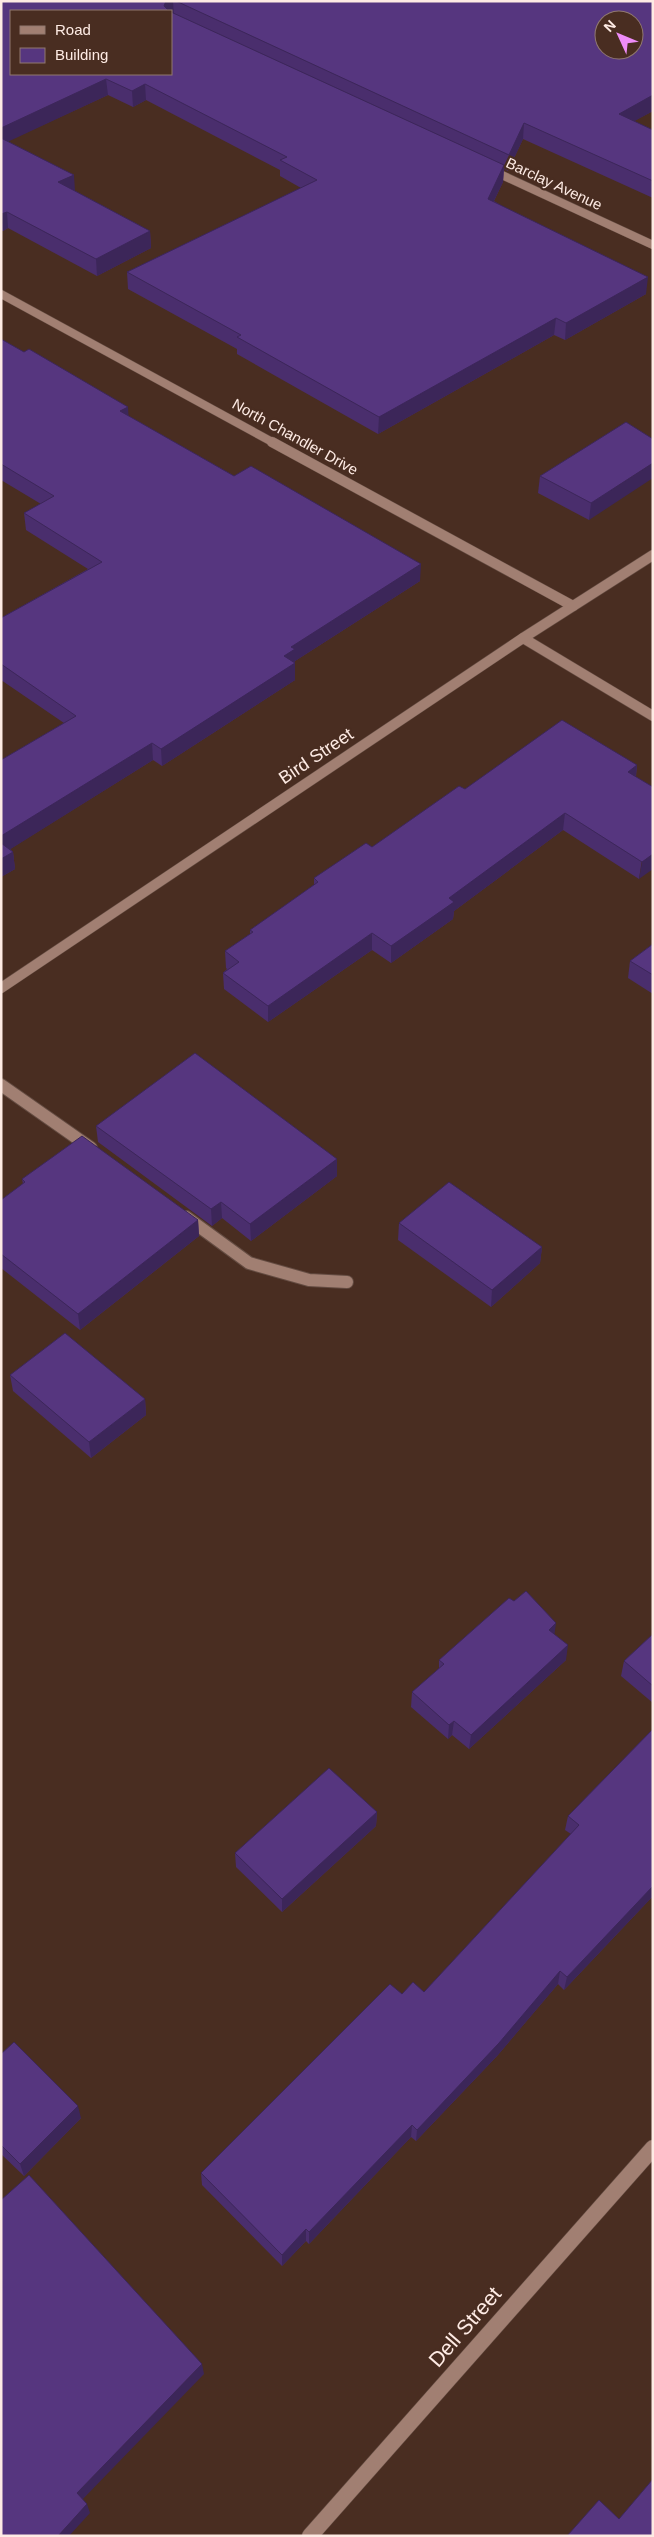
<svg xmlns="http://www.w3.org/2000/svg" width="654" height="2537" font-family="Arial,sans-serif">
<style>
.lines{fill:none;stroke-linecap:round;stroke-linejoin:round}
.minor-far3-casing{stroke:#644c42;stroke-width:9}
.minor-far2-casing{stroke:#644c42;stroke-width:11}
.minor-far1-casing{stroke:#644c42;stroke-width:14}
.minor-casing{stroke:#644c42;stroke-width:17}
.minor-far3{stroke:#a17f72;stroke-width:8}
.minor-far2{stroke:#a17f72;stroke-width:10}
.minor-far1{stroke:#a17f72;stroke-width:12}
.minor{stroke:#a17f72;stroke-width:16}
.wall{fill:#4a2e6d}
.shaded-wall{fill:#3c2659}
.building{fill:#56367f;stroke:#3c2659;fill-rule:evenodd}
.labels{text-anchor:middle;stroke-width:4.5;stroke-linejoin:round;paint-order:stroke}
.far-street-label{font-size:15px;fill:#feebe4;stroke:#492d21}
.street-label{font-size:18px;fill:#feebe4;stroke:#492d21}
.near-street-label{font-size:21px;fill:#feebe4;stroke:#492d21}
</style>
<rect width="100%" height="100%" fill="#492d21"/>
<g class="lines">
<g class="minor-far3-casing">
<g id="minor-far3">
<polyline points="489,169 653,245"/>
<polyline points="1,294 274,443"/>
</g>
</g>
<g class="minor-far2-casing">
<g id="minor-far2">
<polyline points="272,442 573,606"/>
<polyline points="523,638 653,716"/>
<polyline points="1,988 523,638 653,555"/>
</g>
</g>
<g class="minor-far1-casing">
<g id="minor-far1">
<polyline points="1,1085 91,1148"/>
<polyline points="186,1217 249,1263 309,1280 347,1282"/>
</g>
</g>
<g class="minor-casing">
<polyline id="minor" points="310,2536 653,2148"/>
</g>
<use href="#minor-far3" class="minor-far3"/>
<use href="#minor-far2" class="minor-far2"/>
<use href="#minor-far1" class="minor-far1"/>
<use href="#minor" class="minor"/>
</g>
<g class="wall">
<polygon points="1,1 653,1 653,111 634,121 653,130 653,198 523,139 508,171 504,169 503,182 494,201 646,294 565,340 554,335 378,434 237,354 237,349 128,289 127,272 301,188 280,176 280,170 146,100 133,107 108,95 8,141 75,191 150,231 151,248 97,276 8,228 3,231 1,230"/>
<polygon points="1,339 128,416 420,581 295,661 295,680 162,766 153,760 10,849 13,852 15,869 1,877 1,760 64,723 1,680 1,618 88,569 26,530 24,513 41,504 1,480"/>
<polygon points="653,439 589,520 538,493 540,476"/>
<polygon points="637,765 636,777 653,787 639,879 563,830 454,911 453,919 391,963 372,950 268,1022 224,989 223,973 227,969 226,968 225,951 250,934 250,930 314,885 314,878 372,847 465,789"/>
<polygon points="653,944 653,994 628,978 630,961"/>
<polygon points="96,1126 337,1176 251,1241 222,1218 212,1226 98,1142"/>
<polygon points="22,1179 198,1220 199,1236 80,1330 1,1268 1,1200 23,1184"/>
<polygon points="399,1223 542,1247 540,1263 491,1307 398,1240"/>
<polygon points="10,1375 145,1399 146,1415 91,1458 13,1391"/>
<polygon points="554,1634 566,1660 469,1749 452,1735 448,1739 411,1707 412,1692 439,1669 439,1660"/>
<polygon points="653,1634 653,1703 621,1676 624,1661"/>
<polygon points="653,1729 653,1896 564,1990 558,1984 497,2056 416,2141 411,2137 309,2244 306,2241 282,2266 202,2185 201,2173 402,1994 424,1992 571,1834 565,1830 568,1816"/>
<polygon points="377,1812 376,1826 282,1912 236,1867 235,1853"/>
<polygon points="1,2054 81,2118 24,2176 1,2154"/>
</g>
<g class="shaded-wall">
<polygon points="166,1 173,1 174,16 171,16 171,11 165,11 164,6"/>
<polygon points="106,79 108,95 1,145 1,128"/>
<polygon points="145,84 146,100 133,107 132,91"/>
<polygon points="653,95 653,111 618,130 619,114"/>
<polygon points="524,123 523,139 508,171 509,155"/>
<polygon points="504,165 503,182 487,215 488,199"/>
<polygon points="74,175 75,191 58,182"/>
<polygon points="7,212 8,228 3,231 1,214"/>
<polygon points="150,231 151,248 97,276 96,259"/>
<polygon points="648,277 646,294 565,340 566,323"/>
<polygon points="556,318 554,335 378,434 379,417"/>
<polygon points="128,407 129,424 120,411"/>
<polygon points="653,463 653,478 589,520 591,503"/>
<polygon points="421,564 420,581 295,661 295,680 162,766 161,749 284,656 291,647"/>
<polygon points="152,743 153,760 1,855 1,836"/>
<polygon points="637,765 635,782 628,772"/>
<polygon points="565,813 563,830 454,911 453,919 391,963 391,946 449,898"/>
<polygon points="13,852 15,869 1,877 1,859"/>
<polygon points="653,854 653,869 639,879 642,862"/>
<polygon points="372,933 372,950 268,1022 268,1006"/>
<polygon points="337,1159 337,1176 251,1241 250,1224"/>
<polygon points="221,1202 222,1218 212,1226 211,1209"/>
<polygon points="198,1220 199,1236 80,1330 78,1314"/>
<polygon points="542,1247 540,1263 491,1307 492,1290"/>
<polygon points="145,1399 146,1415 91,1458 89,1442"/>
<polygon points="556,1623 554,1638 549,1630"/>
<polygon points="568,1645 566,1660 469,1749 471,1735"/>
<polygon points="454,1721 452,1735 448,1739 449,1725"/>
<polygon points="377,1812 376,1826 282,1912 282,1899"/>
<polygon points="653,1886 653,1896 564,1990 567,1977"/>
<polygon points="560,1971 558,1984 497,2056 416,2141 417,2130"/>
<polygon points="78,2106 81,2118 24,2176 20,2164"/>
<polygon points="412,2125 411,2137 309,2244 309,2232"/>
<polygon points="306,2229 306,2241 282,2266 282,2255"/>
<polygon points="202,2364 204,2374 80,2502 77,2493"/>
<polygon points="87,2504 90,2513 69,2536 58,2536"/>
</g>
<g class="building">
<polygon points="1,1 166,1 164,6 169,11 11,11 11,74 171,74 171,12 504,165 488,199 648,277 566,323 556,318 379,417 237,337 241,335 127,272 317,180 280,160 287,157 145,84 132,91 106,79 1,128"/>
<path d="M176 1H653V95L619 114 653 130V181L524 123 509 155ZM604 20H634V50H604Z"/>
<polygon points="1,138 74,175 58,182 150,231 96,259 7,212 1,214"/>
<polygon points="1,339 24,352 29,349 128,407 120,411 234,476 251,466 421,564 291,647 295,649 284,656 295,663 161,749 152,743 1,836 1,760 76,716 1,664 1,618 102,562 24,513 54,496 1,464"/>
<polygon points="626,422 653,439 653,463 591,503 540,476"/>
<polygon points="562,720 637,765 628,772 653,787 653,854 642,862 565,813 449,898 454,902 391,946 372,933 268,1006 223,973 239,962 225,951 253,932 250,930 318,882 314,878 366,843 372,847 459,786 465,789"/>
<polygon points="1,843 13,852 1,859"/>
<polygon points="653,944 653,975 630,961"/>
<polygon points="195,1053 337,1159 250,1224 221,1202 211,1209 96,1126"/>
<polygon points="82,1136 198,1220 78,1314 1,1254 1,1200 25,1182 22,1179"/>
<polygon points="449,1182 542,1247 492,1290 399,1223"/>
<polygon points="65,1333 145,1399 89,1442 10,1375"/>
<polygon points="526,1591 556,1623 549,1630 568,1645 471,1735 454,1721 449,1725 412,1692 444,1664 439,1660 509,1598 514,1601"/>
<polygon points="653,1634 653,1686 624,1661"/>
<polygon points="653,1729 653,1886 567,1977 560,1971 499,2043 417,2130 412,2125 309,2232 306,2229 282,2255 201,2173 390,1984 402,1994 413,1982 424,1992 579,1825 568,1816"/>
<polygon points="329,1768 377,1812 282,1899 235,1853"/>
<polygon points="14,2042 78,2106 20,2164 1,2145 1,2054"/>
<polygon points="29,2175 202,2364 77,2493 87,2504 58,2536 1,2536 1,2200"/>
<polygon points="653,2479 653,2536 567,2536 599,2500 619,2519"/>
</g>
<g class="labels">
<g class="far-street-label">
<text transform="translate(554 184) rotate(25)" y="5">Barclay Avenue</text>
<text transform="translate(295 437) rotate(29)" y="5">North Chandler Drive</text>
</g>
<g class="street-label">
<text transform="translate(316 756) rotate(-34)" y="6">Bird Street</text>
</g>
<g class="near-street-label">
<text transform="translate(465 2327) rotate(-49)" y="7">Dell Street</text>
</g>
</g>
<rect width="654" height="2537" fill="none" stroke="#feebe4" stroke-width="5"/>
<rect x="10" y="10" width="162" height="65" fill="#492d21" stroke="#91796f"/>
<rect x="20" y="26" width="25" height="8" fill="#a17f72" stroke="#91796f"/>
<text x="55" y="35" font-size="15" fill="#feebe4">Road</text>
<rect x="20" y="48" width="25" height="15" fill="#56367f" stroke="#91796f"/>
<text x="55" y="60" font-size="15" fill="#feebe4">Building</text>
<g transform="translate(619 35) rotate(314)"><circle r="24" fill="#492d21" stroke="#91796f"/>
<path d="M0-4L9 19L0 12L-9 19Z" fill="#ee8cf8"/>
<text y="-8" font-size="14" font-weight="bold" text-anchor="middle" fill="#feebe4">N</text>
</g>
</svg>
